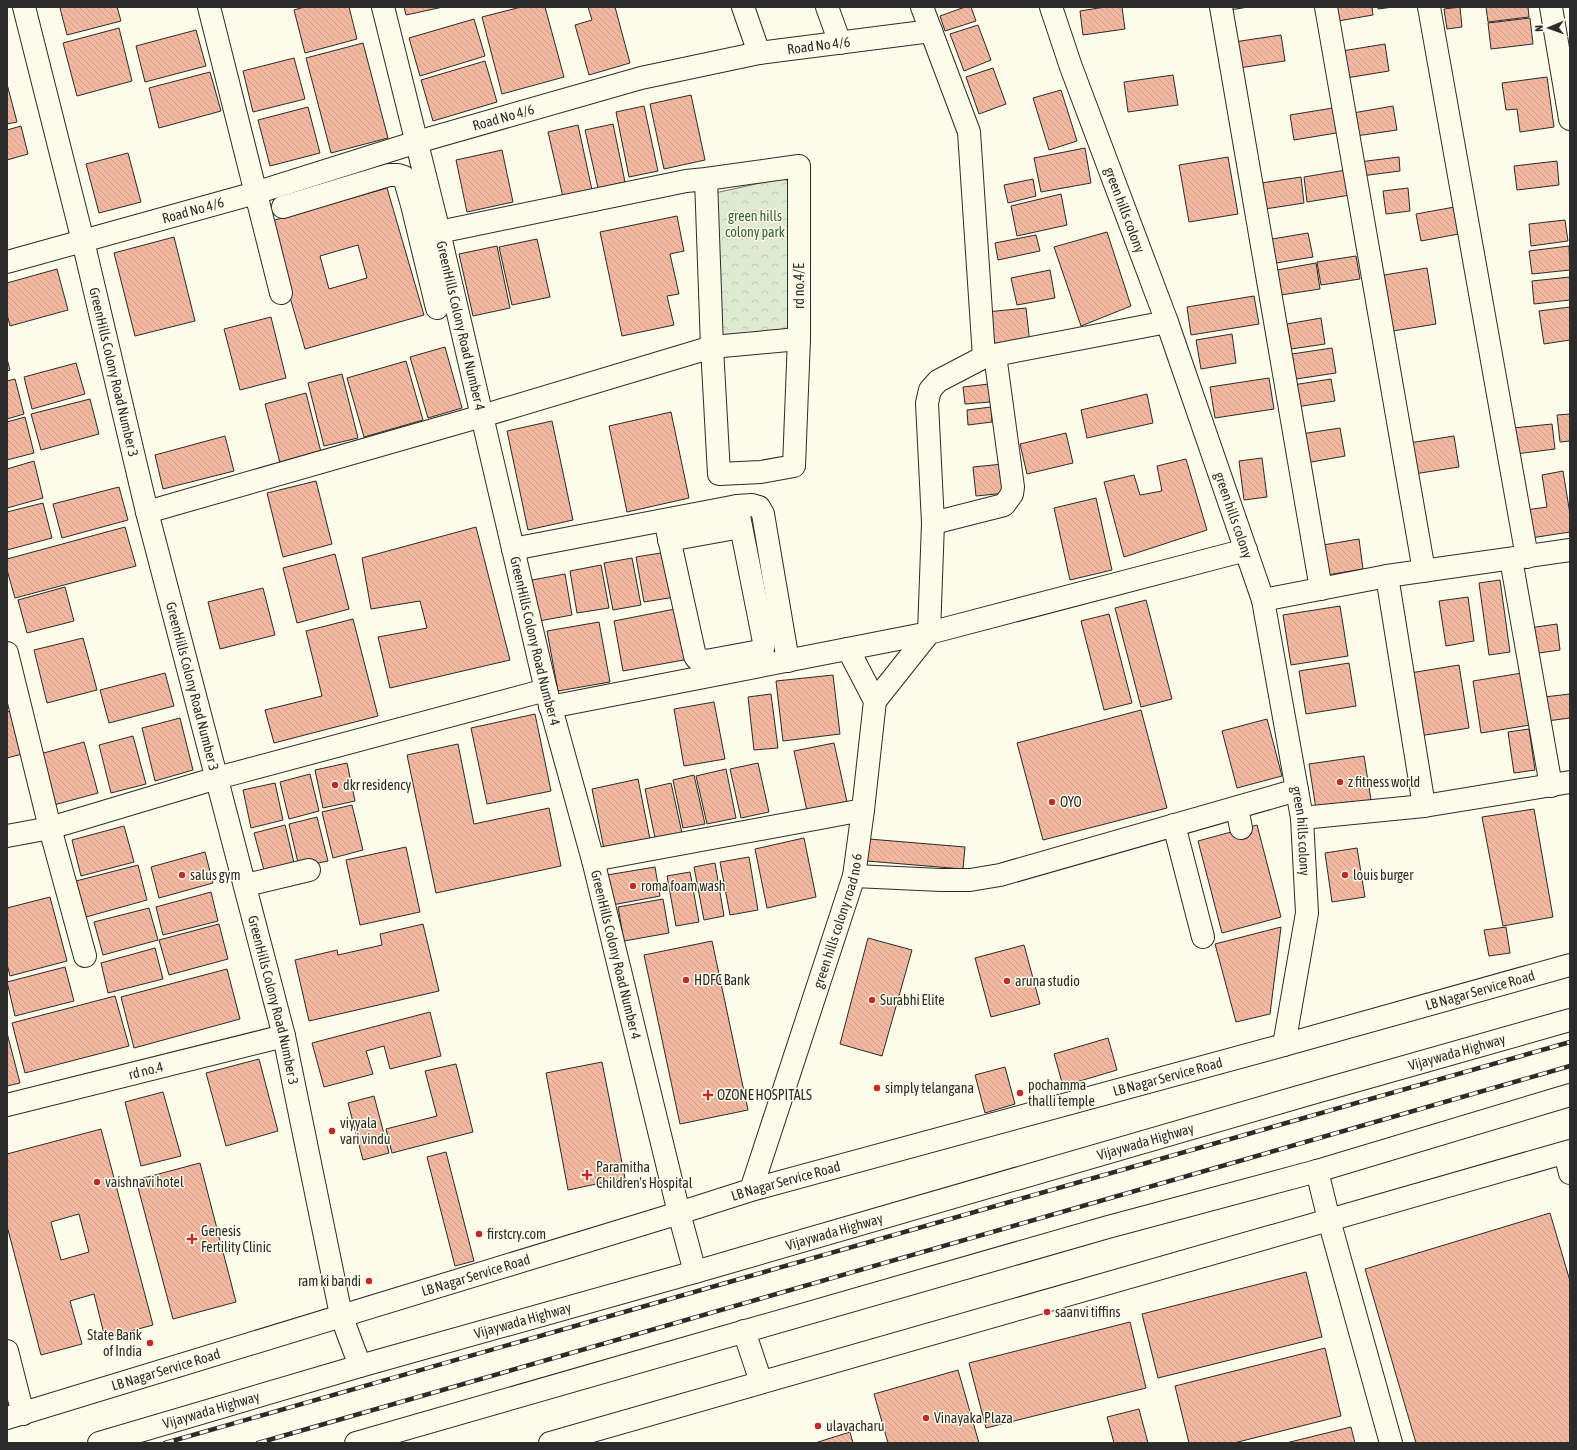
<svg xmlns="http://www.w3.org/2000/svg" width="1577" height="1450" font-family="'Asap Condensed',sans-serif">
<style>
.park{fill:url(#park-crowns);stroke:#74746e}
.building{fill:url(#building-back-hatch);stroke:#2b2b2b;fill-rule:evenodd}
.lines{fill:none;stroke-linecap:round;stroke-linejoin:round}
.minor-casing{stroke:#2b2b2b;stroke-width:24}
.tertiary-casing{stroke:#2b2b2b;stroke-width:24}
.trunk-casing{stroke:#2b2b2b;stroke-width:24}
.minor{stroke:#fdfbea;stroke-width:22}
.tertiary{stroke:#fdfbea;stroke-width:22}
.trunk{stroke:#fdfbea;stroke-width:22}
.rail-casing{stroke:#2b2b2b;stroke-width:4.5}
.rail{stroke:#fdfbea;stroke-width:3;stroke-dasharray:9;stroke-linecap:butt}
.poi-dot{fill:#c62828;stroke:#fdfbea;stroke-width:1.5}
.labels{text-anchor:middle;stroke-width:3;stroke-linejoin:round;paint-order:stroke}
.street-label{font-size:14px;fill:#2b2b2b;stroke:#fdfbea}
.park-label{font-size:14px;fill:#34623c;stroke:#fdfbea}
.poi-label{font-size:14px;fill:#2b2b2b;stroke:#fdfbea;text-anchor:start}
</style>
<defs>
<pattern id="park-crowns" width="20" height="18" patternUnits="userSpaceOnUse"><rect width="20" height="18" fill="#deebd1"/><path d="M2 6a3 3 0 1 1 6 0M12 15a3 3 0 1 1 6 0" fill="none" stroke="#bfcab4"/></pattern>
<pattern id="building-back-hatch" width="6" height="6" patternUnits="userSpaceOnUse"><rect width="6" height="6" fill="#f2b8a0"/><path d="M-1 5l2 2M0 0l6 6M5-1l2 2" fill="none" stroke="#d09e8a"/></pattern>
</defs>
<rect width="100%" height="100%" fill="#fdfbea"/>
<polygon class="park" points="783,178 793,185 793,330 721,337 715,193"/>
<g class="building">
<polygon points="63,7 117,7 121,21 67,35 60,8"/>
<polygon points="304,7 349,7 357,39 305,53 294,10"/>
<polygon points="404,7 443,7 406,15"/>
<polygon points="521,7 545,7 564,77 502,94 482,17"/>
<polygon points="588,7 615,7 630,63 589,75 575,25 592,20"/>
<polygon points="965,7 971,7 976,21 945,31 940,16"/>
<polygon points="1105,7 1122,7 1125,29 1083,35 1080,11"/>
<polygon points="1229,7 1248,7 1230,10"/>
<polygon points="1336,7 1372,7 1373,15 1338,21"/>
<polygon points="1378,7 1393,7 1378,9"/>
<polygon points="1460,7 1462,27 1447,29 1444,9"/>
<polygon points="1486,7 1528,7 1529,17 1488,22"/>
<polygon points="1530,18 1533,44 1491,49 1488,23"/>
<polygon points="474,19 485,56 420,76 409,38"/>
<polygon points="978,25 991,60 964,71 950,34"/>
<polygon points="119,28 132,81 77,96 63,43"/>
<polygon points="196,30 206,66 145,82 136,46"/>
<polygon points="1281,35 1285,61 1239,68 1234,42"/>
<polygon points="363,43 388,138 331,153 306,58"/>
<polygon points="1385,44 1389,71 1346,78 1342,51"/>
<polygon points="294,58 305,99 253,112 243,71"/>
<polygon points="485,61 497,102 433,121 421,80"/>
<polygon points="993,68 1006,104 979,114 966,77"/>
<polygon points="210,72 221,111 159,128 149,88"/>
<polygon points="1173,75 1178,105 1128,112 1124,82"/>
<polygon points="1547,77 1554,127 1520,132 1517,109 1506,110 1502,83"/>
<polygon points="7,84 17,122 7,124"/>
<polygon points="1061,90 1077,141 1049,150 1033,98"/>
<polygon points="691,95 705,160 664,169 650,104"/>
<polygon points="644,106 658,171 629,177 616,112"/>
<polygon points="1393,106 1397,130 1356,136 1353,113"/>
<polygon points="308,107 320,153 270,166 258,120"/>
<polygon points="1339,107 1342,132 1294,140 1290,115"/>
<polygon points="613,124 625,182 598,188 585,130"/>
<polygon points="578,125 592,190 563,197 548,132"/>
<polygon points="21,126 28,154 7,160 7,130"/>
<polygon points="1085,148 1091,183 1041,192 1034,158"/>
<polygon points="502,150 513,202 467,212 456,160"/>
<polygon points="128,153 141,202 99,213 86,164"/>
<polygon points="1228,157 1238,214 1189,222 1179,165"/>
<polygon points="1399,157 1400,171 1361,176 1359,162"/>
<polygon points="1557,161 1559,185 1517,190 1514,166"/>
<polygon points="1346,170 1350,195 1307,202 1304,177"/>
<polygon points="1301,177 1304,203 1265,209 1261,183"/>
<polygon points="1033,179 1036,196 1008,203 1004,185"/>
<path d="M387 188 424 315 305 349 268 222ZM358 245 367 278 329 289 320 256Z"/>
<polygon points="1408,188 1410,211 1386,214 1383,191"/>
<polygon points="1061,194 1067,225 1017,236 1011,206"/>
<polygon points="1460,206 1464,233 1421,241 1416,214"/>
<polygon points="677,216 684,251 670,254 679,294 667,296 674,325 622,336 600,232"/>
<polygon points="1565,220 1568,241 1531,246 1529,224"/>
<polygon points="1107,232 1131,306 1081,326 1054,247"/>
<polygon points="1308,233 1313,257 1270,264 1266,240"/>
<polygon points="1036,235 1040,251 998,260 995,243"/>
<polygon points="174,237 195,321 135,336 114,253"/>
<polygon points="537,239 550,297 512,305 499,247"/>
<polygon points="497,246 510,308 473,316 459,254"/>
<polygon points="1569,246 1570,270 1532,274 1529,251"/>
<polygon points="1356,256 1360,279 1321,285 1317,262"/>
<polygon points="1316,263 1320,289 1281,295 1277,270"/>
<polygon points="1427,268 1436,324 1393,331 1384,275"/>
<polygon points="57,269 68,310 10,326 7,314 7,283"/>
<polygon points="1050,270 1055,298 1017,305 1011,278"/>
<polygon points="1570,277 1570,300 1534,304 1532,281"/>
<polygon points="1254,296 1259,324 1191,335 1187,307"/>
<polygon points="1570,307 1570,340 1544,344 1539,311"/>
<polygon points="1026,308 1030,344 992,348 987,312"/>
<polygon points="271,317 286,378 240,390 224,329"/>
<polygon points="1321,318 1325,344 1291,349 1287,324"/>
<polygon points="1232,334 1236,363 1201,369 1196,340"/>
<polygon points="445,347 462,408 428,418 410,357"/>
<polygon points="1332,348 1336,373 1296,379 1292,354"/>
<polygon points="7,359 10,370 7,371"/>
<polygon points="406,361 423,420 364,437 347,378"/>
<polygon points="76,363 85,394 32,409 24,377"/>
<polygon points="342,374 358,438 324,446 308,383"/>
<polygon points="1269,378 1274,409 1215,418 1210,387"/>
<polygon points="15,379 24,414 7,419 7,381"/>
<polygon points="1331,379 1335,401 1296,407 1293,385"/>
<polygon points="989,384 990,402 965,404 963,387"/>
<polygon points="306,393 321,452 280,463 265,404"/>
<polygon points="1147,394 1153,423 1087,438 1081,410"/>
<polygon points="90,399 99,434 41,450 31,414"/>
<polygon points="991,407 992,422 968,425 967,410"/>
<polygon points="671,412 689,498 627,512 609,426"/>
<polygon points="1570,414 1570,441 1560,442 1557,415"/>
<polygon points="25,417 34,453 7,460 7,422"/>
<polygon points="552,421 573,520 528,530 507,431"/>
<polygon points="1552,424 1555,449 1516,454 1513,428"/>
<polygon points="1340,428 1345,456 1306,463 1301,434"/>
<polygon points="1066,433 1073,463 1027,474 1020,444"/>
<polygon points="225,436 234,471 163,489 155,455"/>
<polygon points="1454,436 1459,467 1414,474 1409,443"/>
<polygon points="1262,458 1267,497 1244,500 1239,461"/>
<polygon points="1186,459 1207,530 1124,557 1104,482 1134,475 1140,495 1162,491 1157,466"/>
<polygon points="34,461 43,498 7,508 7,469"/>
<polygon points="1003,464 1006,493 976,496 973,467"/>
<polygon points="1563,471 1570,514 1570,532 1531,538 1526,510 1547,507 1542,475"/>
<polygon points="316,481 332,544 283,557 267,493"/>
<polygon points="119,487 128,520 62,538 53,504"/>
<polygon points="1096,498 1112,570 1070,580 1054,508"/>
<polygon points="43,503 52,538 7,550 7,512"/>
<polygon points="125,527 136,566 15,598 7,570 7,559"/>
<polygon points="476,527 510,660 390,688 378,637 427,628 420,601 371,609 362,558"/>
<polygon points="1359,539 1363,569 1327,575 1323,545"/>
<polygon points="667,552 675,597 644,602 636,557"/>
<polygon points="335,554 349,609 297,623 283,568"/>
<polygon points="632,558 641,605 613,610 604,563"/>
<polygon points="601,565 609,608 577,613 570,571"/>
<polygon points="565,574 572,615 539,621 532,580"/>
<polygon points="1500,580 1510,652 1489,655 1479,583"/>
<polygon points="65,587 74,621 27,633 18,600"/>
<polygon points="263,588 275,635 220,649 208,602"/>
<polygon points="1468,597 1474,641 1446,646 1439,601"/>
<polygon points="1146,600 1172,699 1141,707 1115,608"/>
<polygon points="1340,606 1348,656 1291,665 1283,615"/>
<polygon points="680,608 689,659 623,671 614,621"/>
<polygon points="1109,614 1132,703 1104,710 1081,621"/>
<polygon points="353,619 378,716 274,743 265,710 322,696 306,631"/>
<polygon points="599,622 610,682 558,691 547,631"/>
<polygon points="1557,624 1560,650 1532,654 1529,628"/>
<polygon points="83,638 97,690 47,703 34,650"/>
<polygon points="1349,663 1356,706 1306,714 1299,671"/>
<polygon points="1459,665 1469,728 1419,736 1410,673"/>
<polygon points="165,673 174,706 109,723 100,690"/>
<polygon points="1522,673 1530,725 1481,733 1473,681"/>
<polygon points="833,675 840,734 783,741 776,681"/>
<polygon points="771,694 778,748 754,750 748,697"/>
<polygon points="1570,694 1570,718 1547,721 1544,697"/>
<polygon points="714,702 725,759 684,766 674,709"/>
<polygon points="1141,710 1167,808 1043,840 1017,743"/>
<polygon points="11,711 22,754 7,758 7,712"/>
<polygon points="535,714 551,791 487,804 471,728"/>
<polygon points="180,718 193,770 155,781 142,728"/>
<polygon points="1267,719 1282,776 1237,788 1222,731"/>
<polygon points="1529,729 1535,770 1514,773 1508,732"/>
<polygon points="133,736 146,784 111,793 99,745"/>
<polygon points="84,742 98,793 54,805 40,754"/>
<polygon points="834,743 847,802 807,811 794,751"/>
<polygon points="458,744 474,824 549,808 561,866 436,893 407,755"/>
<polygon points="1364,756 1371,800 1316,809 1309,764"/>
<polygon points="347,763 355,801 323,808 315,770"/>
<polygon points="758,763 769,812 741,818 730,769"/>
<polygon points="726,769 736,818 707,824 696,776"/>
<polygon points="310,774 319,811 289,819 280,782"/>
<polygon points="694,775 705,824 683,828 673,780"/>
<polygon points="638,779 651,844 605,854 592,789"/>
<polygon points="275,783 283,820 251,828 243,790"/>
<polygon points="671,783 682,833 655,838 645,789"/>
<polygon points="352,805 363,850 333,858 322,812"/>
<polygon points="1534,809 1553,917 1503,926 1482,817"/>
<polygon points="317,817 328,861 299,867 289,824"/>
<polygon points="285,825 295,867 265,874 254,833"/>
<polygon points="1257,825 1281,917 1222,933 1198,841"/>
<polygon points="124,826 134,862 81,876 72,840"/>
<polygon points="804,838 816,897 767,908 755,849"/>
<polygon points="869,839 965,847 963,869 867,861"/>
<polygon points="406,847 420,912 360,925 346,860"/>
<polygon points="1357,848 1365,897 1332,902 1325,853"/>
<polygon points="205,852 213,883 159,898 151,867"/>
<polygon points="749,857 758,910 730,915 720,862"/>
<polygon points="715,863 724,916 704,920 694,867"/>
<polygon points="138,865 147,900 86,917 76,881"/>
<polygon points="655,867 660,896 612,905 607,875"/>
<polygon points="690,872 699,922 676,926 667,876"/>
<polygon points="211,892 218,921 163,935 156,907"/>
<polygon points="50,897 67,961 10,976 7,964 7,908"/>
<polygon points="663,899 669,933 624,941 618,907"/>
<polygon points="149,908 158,940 103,955 94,922"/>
<polygon points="219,924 228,959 169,975 159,940"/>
<polygon points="423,924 439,991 309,1021 295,960 337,950 338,955 382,945 380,934"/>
<polygon points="1281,927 1270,1014 1236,1022 1215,944"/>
<polygon points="1506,927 1510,953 1489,956 1484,930"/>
<polygon points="868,938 912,950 882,1056 840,1044"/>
<polygon points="712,941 748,1110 680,1124 644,955"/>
<polygon points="1024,945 1040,1004 991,1017 975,958"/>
<polygon points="155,948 163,979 108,993 101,963"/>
<polygon points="65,967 74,1001 15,1016 7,982"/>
<polygon points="227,969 240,1019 134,1048 121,997"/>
<polygon points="115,996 129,1046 25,1073 12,1023"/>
<polygon points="430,1012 441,1056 390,1069 384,1046 366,1051 373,1074 324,1087 312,1043"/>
<polygon points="7,1033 20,1083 7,1086"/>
<polygon points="1108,1038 1117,1070 1063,1086 1054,1054"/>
<polygon points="259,1059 278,1131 226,1146 206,1073"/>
<polygon points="602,1062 625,1178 568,1190 546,1073"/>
<polygon points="456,1064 473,1132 392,1153 386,1129 437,1116 425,1071"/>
<polygon points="1005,1067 1015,1104 985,1113 975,1075"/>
<polygon points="163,1092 181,1156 141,1166 125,1102"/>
<polygon points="374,1096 389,1153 363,1160 348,1103"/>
<path d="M101 1129 153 1325 105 1338 94 1294 70 1301 82 1344 41 1355 7 1226V1154ZM79 1214 89 1252 61 1260 51 1222Z"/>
<polygon points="446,1152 474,1261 455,1266 427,1157"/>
<polygon points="200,1163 236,1302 173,1319 136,1180"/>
<polygon points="1550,1213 1570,1281 1570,1443 1416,1443 1365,1269"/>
<polygon points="1306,1272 1322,1337 1158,1378 1142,1314"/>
<polygon points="1130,1322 1146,1388 986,1428 969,1363"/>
<polygon points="1325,1348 1341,1416 1234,1443 1189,1443 1175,1386"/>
<polygon points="958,1370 979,1443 888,1443 874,1394"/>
<polygon points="1139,1409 1148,1443 1114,1443 1107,1417"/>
<polygon points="1351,1427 1355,1443 1286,1443"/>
<polygon points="850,1432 853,1443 815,1443"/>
</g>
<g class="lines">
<g class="minor-casing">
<g id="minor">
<path id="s1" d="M24 7 83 241 147 512 284 1036 341 1315 360 1366"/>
<polyline points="209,7 281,293"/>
<path id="s2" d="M383 7 439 232 546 690 593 860 679 1213 695 1272"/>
<polyline points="743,7 759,53"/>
<polyline points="827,7 840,43"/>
<polyline points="922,7 969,132 984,357"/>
<path id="s3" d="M1051 7 1071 67 1167 322 1263 600 1302 818 1307 913 1284 1045"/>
<polyline points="1221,7 1321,589"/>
<polyline points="1326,7 1424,571"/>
<polyline points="1429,7 1527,557"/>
<polyline points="1551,7 1570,119"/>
<polyline points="283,207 389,175 398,175 404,177 412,205 437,308"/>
<polyline points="439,232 686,181 706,179 712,347 719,474 761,472 794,466 799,339 799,166 706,179"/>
<path id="s4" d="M7 262 255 193 417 142 641 78 759 53 931 31"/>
<polyline points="147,512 482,416 712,347 799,339"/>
<polyline points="665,520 695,656 697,659 706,661 760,651 763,649 764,642 737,506"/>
<polyline points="933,523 1004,505 1012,494 1013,487 995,355"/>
<polyline points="669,540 741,527"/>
<polyline points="513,549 737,506 752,505 759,507 763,514 788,661"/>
<polyline points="1511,559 1551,786"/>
<polyline points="1387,576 1424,806"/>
<polyline points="1263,600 1387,576 1570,550"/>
<polyline points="7,653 50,828 85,956"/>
<polyline points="875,701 929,633 933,523 927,403 930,390 938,381 984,357 1167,322"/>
<polyline points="550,707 929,633 1246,550"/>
<polyline points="1237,808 1241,828"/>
<polyline points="1302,818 1424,806 1570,782"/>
<polyline points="1174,825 1203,937"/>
<polyline points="7,836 50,828 217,778 546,690"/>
<polyline points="593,860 863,810"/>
<polyline points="854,876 941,880 970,880 1000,875 1297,790"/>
<polyline points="246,885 309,870"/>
<path id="s5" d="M7 1105 284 1036"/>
<polyline points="1565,1153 1570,1173"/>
<polyline points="1317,1171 1329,1220 1391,1443"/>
<path id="s6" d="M751 1190 854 876 863 810 875 701 848 649"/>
<polyline points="7,1351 23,1414"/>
</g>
</g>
<g class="tertiary-casing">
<g id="tertiary">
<path id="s7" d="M7 1418 679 1213 751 1190 1284 1045 1570 965"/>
<polyline points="550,1443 1570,1151"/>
</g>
</g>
<g class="trunk-casing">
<g id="trunk">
<polyline points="744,1331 761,1382"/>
<path id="s8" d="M99 1443 360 1366 695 1272 1309 1094 1570 1020"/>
<polyline points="356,1443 1108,1227 1317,1171 1570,1095"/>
</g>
</g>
<use href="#minor" class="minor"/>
<use href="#tertiary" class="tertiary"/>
<use href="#trunk" class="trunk"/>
<g class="rail-casing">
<g id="rail">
<polyline points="165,1443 1570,1042"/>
<polyline points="258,1443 1570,1066"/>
</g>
</g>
<use href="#rail" class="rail"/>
</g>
<g class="poi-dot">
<circle cx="1340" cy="782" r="4"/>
<circle cx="335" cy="785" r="4"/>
<circle cx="1052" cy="802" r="4"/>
<circle cx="182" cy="875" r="4"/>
<circle cx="1345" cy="875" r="4"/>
<circle cx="633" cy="886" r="4"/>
<circle cx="686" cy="980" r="4"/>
<circle cx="1007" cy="981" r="4"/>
<circle cx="872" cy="1000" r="4"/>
<circle cx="877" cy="1088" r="4"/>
<circle cx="1020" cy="1093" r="4"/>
<path d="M706 1089h4v4h4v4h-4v4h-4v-4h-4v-4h4z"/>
<circle cx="332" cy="1131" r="4"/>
<path d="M585 1169h4v4h4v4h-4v4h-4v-4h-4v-4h4z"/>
<circle cx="97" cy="1182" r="4"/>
<circle cx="479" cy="1234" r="4"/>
<path d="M190 1233h4v4h4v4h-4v4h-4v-4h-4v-4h4z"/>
<circle cx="369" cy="1281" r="4"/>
<circle cx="1047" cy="1312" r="4"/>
<circle cx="150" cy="1343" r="4"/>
<circle cx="926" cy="1418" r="4"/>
<circle cx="818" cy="1426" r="4"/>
</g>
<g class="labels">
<g class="street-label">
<text dy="5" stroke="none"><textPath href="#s4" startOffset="841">Road No 4/6</textPath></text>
<text dy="5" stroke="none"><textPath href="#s4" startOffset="517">Road No 4/6</textPath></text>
<text dy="5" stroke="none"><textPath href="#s3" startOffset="216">green hills colony</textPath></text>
<text dy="5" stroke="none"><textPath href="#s4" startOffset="193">Road No 4/6</textPath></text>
<text transform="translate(799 286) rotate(-90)" y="5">rd no.4/E</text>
<text dy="5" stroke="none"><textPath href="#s2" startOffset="328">GreenHills Colony Road Number 4</textPath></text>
<text dy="5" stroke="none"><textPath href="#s1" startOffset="376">GreenHills Colony Road Number 3</textPath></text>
<text dy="5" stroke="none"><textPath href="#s3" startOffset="540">green hills colony</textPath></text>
<text dy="5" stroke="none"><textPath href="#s2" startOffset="652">GreenHills Colony Road Number 4</textPath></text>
<text dy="5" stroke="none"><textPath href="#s1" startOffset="700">GreenHills Colony Road Number 3</textPath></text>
<text dy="5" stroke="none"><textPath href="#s3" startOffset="864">green hills colony</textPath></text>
<text dy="5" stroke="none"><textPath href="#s6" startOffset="283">green hills colony road no 6</textPath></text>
<text dy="5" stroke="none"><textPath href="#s2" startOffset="976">GreenHills Colony Road Number 4</textPath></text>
<text dy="5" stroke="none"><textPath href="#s7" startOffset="1534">LB Nagar Service Road</textPath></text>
<text dy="5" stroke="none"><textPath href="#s1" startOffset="1024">GreenHills Colony Road Number 3</textPath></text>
<text dy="5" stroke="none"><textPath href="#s8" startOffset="1413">Vijaywada Highway</textPath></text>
<text dy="5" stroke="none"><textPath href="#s5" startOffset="143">rd no.4</textPath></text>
<text dy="5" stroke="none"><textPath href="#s7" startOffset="1210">LB Nagar Service Road</textPath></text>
<text dy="5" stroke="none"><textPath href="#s8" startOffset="1089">Vijaywada Highway</textPath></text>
<text dy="5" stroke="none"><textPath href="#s7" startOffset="814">LB Nagar Service Road</textPath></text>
<text dy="5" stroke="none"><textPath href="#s8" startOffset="765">Vijaywada Highway</textPath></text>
<text dy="5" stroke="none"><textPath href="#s7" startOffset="490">LB Nagar Service Road</textPath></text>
<text dy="5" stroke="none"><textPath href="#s8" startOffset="441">Vijaywada Highway</textPath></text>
<text dy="5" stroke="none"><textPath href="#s7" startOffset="166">LB Nagar Service Road</textPath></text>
<text dy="5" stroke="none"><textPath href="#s8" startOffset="117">Vijaywada Highway</textPath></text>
</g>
<g class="park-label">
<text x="755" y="221">green hills<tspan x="755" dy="16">colony park</tspan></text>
</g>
<g class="poi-label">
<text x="1348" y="787">z fitness world</text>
<text x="343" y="790">dkr residency</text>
<text x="1060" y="807">OYO</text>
<text x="190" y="880">salus gym</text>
<text x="1353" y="880">louis burger</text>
<text x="641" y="891">roma foam wash</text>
<text x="694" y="985">HDFC Bank</text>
<text x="1015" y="986">aruna studio</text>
<text x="880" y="1005">Surabhi Elite</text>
<text x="1028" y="1090">pochamma<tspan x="1028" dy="16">thalli temple</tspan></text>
<text x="885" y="1093">simply telangana</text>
<text x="717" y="1100">OZONE HOSPITALS</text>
<text x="340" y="1128">viyyala<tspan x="340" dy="16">vari vindu</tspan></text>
<text x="596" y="1172">Paramitha<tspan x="596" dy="16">Children's Hospital</tspan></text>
<text x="105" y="1187">vaishnavi hotel</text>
<text x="201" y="1236">Genesis<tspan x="201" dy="16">Fertility Clinic</tspan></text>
<text x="487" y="1239">firstcry.com</text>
<text x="361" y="1286" text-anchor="end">ram ki bandi</text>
<text x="1055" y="1317">saanvi tiffins</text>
<text x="142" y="1340" text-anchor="end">State Bank<tspan x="142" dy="16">of India</tspan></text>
<text x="934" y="1423">Vinayaka Plaza</text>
<text x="826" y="1431">ulavacharu</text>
</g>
</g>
<rect width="1577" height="1450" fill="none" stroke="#2b2b2b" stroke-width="16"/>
<g transform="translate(1549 28) rotate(268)" stroke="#fdfbea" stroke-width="3" paint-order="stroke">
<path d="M0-3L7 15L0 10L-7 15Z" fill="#2b2b2b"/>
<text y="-6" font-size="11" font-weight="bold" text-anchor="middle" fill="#2b2b2b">N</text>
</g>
</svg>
